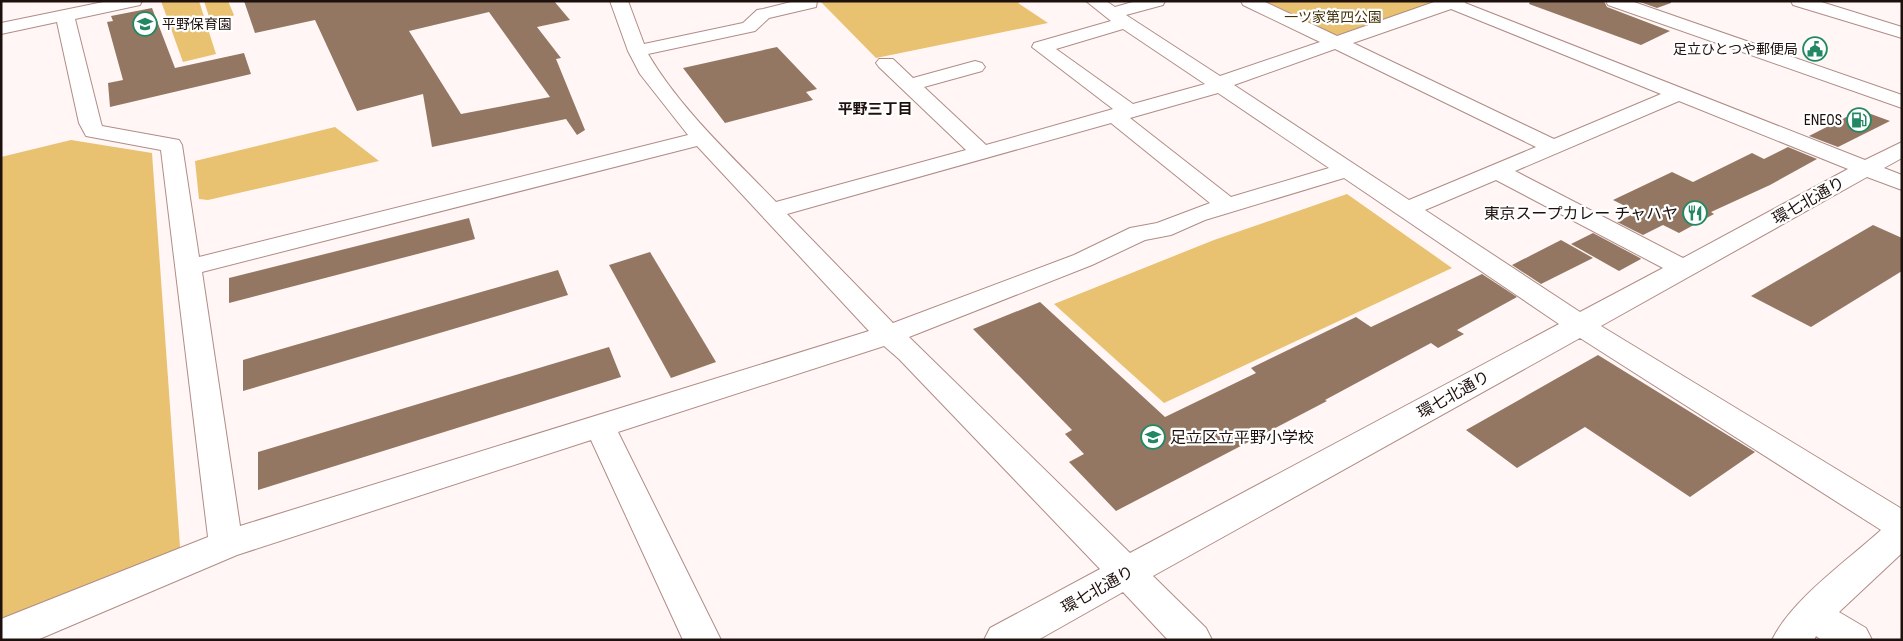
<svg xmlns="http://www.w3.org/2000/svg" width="1903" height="641" font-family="'Roboto Condensed','Noto Sans JP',sans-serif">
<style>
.green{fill:#e8c171}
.building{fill:#947763;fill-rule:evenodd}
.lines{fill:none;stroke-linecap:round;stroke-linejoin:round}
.minor-casing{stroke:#b18c86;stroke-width:2}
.minor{fill:#fff;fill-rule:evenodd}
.labels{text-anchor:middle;stroke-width:4.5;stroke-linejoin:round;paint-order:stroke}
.far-park-label{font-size:14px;fill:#433208;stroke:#fff}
.far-poi-label{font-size:14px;fill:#1d100d;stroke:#fff;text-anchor:end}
.far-neighbourhood-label{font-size:15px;font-weight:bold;fill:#1d100d;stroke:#fff}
.street-label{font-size:16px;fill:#1d100d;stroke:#fff}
.poi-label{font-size:16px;fill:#1d100d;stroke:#fff;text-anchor:end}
</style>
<rect width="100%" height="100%" fill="#fff6f5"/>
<g class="green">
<polygon points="161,1 199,1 216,54 183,62"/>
<polygon points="204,1 228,1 234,15 227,20 211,23"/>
<polygon points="820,1 1022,1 1018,3 1048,23 876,58"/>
<polygon points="1261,1 1433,1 1434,3 1340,35 1329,34"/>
<polygon points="335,127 379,161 208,200 199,199 195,161"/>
<polygon points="71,140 152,153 180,547 177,552 1,619 1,157"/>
<polygon points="1347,194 1452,268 1164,403 1054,304 1214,240"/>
</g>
<g class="building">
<path d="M244 1H554L570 20 537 27 561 58 556 59 585 130 577 135 566 119 432 147 423 94 357 111 315 20 255 33ZM489 12 550 97 461 114 409 31Z"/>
<polygon points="1530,1 1604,1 1607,7 1670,31 1641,45 1529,4"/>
<polygon points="1637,1 1671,1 1671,3 1657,8"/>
<polygon points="152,8 175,68 244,53 251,74 110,107 108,83 123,80 107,22 113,21 111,16"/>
<polygon points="777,47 817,89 806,92 813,100 725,123 683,68"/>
<polygon points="1860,110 1890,121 1838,147 1809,136"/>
<polygon points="1788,147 1817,159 1770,185 1711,212 1714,214 1679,233 1663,225 1643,235 1617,222 1637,212 1613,200 1672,172 1693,182 1752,153 1764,159"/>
<polygon points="469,218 475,239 229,303 229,278"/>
<polygon points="1873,225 1902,238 1902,271 1811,327 1751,296"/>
<polygon points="1593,233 1640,258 1641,259 1619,271 1571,244"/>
<polygon points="1561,240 1593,258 1541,284 1512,265"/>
<polygon points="650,252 716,362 671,378 609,265"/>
<polygon points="558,270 568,295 243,391 243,360"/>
<polygon points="1482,274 1517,297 1457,330 1464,334 1438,348 1431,343 1325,400 1327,401 1116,511 1069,462 1084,454 1065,434 1072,430 973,329 1040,302 1165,417 1256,373 1251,368 1356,317 1371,327"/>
<polygon points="609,347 621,377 258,490 258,452"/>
<polygon points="1598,355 1755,452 1690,497 1585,427 1517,468 1466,430"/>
</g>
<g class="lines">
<g class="minor-casing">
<g id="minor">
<path d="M108 1H142L140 5 75 19 101 123 102 126 179 140 182 145 199 257 688 135 640 74 628 51 610 1H628L644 44 743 23 757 10 763 9 795 1H817L816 7 769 18 755 31 648 54C681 110 732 156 776 202L966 150 879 67 876 63 879 59H893L913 78 975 61 982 63 985 67 982 71 924 87 986 145 1113 109 1032 47 1034 43 1111 21 1086 1H1106L1115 7 1136 1H1165L1163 5 1126 15 1220 76 1320 42 1243 5 1241 1H1263L1337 36 1437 1H1466L1465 3 1865 160 1902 142V158L1884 168 1902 175V190L1867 177 1601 326 1902 509V553L1839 612 1866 628 1872 640H1821L1816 636 1814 640H1772C1791 600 1848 560 1881 530L1580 338 1153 576 1206 628 1212 640H1168L1123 592 1038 640H984L990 628 1100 569 899 359 884 346 618 432 721 640H683L591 440 237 555 37 640H1V619L208 537 161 150 86 136 79 123 57 22 1 34V23ZM1451 9 1661 94 1554 139 1353 43ZM1123 29 1205 84 1133 104 1056 49ZM1335 49 1536 147 1409 200 1234 85ZM1218 93 1329 168 1231 197 1130 118ZM1679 101 1848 169 1683 258 1515 171ZM1111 123 1210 203 1157 223 1130 228 1074 255 893 323 787 214ZM697 146 869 331 240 526 202 272ZM1344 178 1559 324 1130 553 909 337 1092 265 1145 240 1171 235 1205 220ZM1496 180 1663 268 1580 312 1425 210Z"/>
<polygon points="1606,1 1631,1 1902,95 1902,108 1608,5"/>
<polygon points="1791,1 1818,1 1902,27 1902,38 1793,5"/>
</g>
</g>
<use href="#minor" class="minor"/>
</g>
<defs>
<g id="school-ring" transform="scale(1.25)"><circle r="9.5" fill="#fff" stroke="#228863" stroke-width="1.5"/><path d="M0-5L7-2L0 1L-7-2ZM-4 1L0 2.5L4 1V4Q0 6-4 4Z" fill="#228863"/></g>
<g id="civic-ring" transform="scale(1.25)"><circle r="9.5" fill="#fff" stroke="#228863" stroke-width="1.5"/><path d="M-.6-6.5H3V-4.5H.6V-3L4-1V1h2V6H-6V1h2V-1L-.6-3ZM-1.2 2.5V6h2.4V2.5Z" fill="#228863"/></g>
<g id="fuel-ring" transform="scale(1.25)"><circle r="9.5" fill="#fff" stroke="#228863" stroke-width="1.5"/><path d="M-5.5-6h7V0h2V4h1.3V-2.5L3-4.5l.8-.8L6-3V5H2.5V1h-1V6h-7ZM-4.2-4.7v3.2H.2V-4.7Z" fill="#228863"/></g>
<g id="restaurant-ring" transform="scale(1.25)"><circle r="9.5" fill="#fff" stroke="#228863" stroke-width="1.5"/><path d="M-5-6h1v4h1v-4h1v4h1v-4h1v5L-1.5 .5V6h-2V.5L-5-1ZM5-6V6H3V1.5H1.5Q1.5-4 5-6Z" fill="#228863"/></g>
</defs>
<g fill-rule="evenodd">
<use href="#school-ring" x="145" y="24"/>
<use href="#civic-ring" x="1815" y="49"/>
<use href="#fuel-ring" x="1859" y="120"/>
<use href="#restaurant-ring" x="1695" y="213"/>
<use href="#school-ring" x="1153" y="437"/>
</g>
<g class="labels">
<g class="far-park-label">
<text x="1333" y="22">一ツ家第四公園</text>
</g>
<g class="far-poi-label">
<text x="162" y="29" text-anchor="start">平野保育園</text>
<text x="1798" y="54">足立ひとつや郵便局</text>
<text x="1842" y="125">ENEOS</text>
</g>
<g class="far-neighbourhood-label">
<text x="875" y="114">平野三丁目</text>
</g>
<g class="street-label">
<text transform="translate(1808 200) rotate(-29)" y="6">環七北通り</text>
<text transform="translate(1453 394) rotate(-29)" y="6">環七北通り</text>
<text transform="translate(1097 589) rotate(-29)" y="6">環七北通り</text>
</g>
<g class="poi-label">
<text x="1678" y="219">東京スープカレー チャハヤ</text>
<text x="1170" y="443" text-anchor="start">足立区立平野小学校</text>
</g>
</g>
<rect width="1903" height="641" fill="none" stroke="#1d100d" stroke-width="5"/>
</svg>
